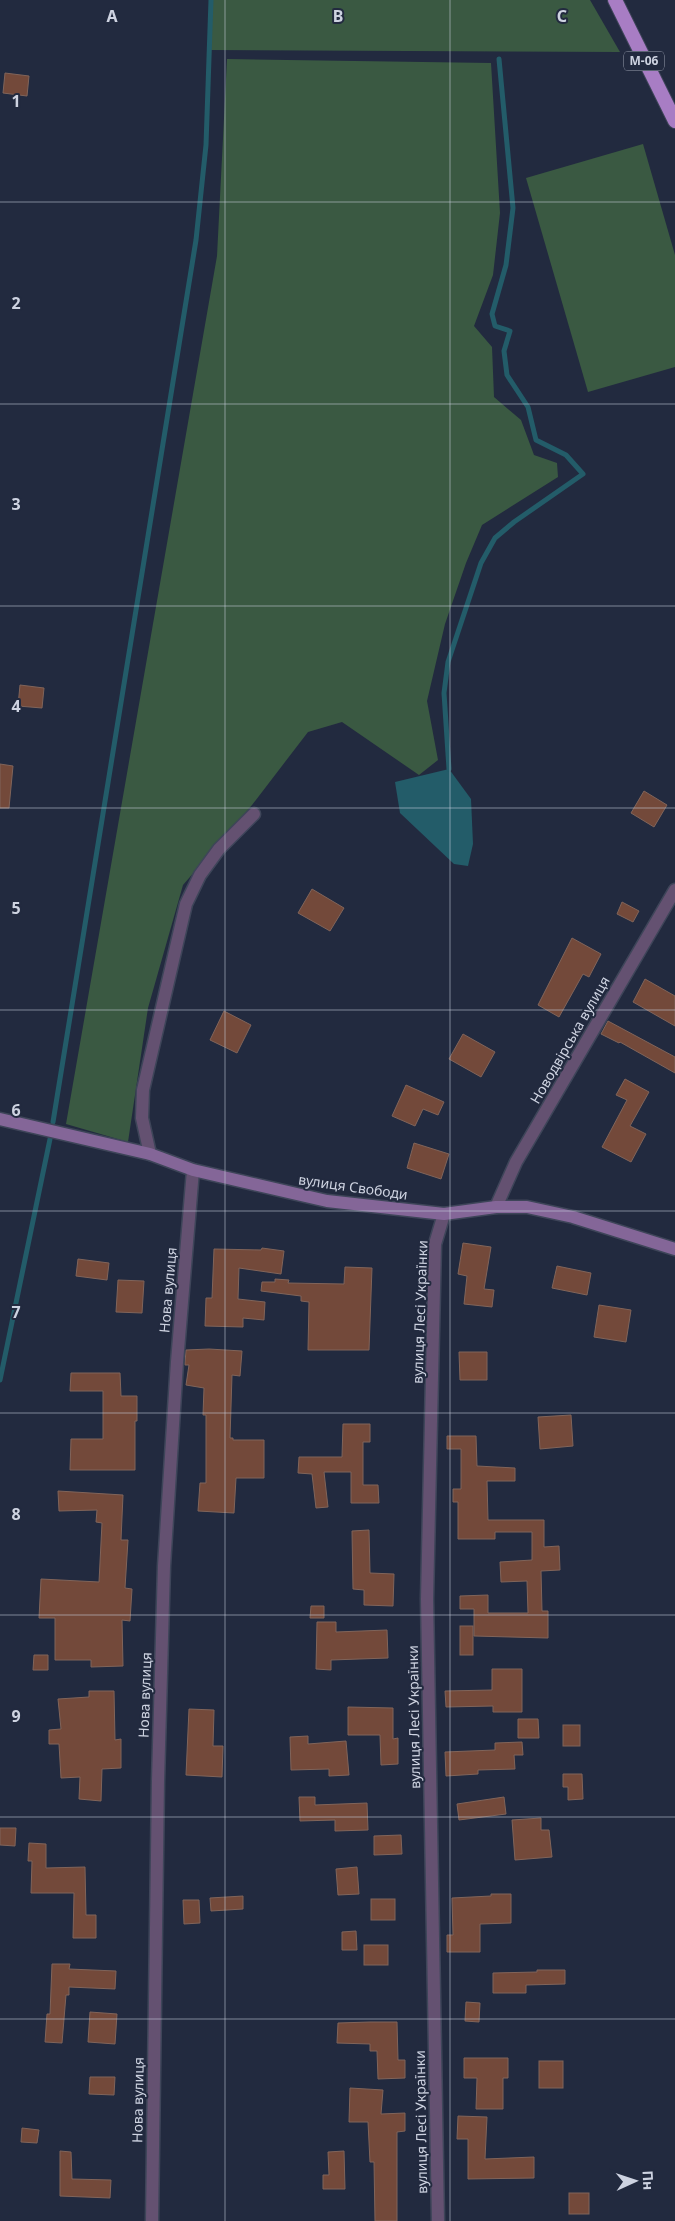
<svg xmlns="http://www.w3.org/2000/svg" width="675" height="2221" font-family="'Noto Sans',sans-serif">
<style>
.green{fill:#3a5942}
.water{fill:#235c69}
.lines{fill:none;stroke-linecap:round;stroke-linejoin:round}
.stream{stroke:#235c69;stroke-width:5}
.building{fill:#73493a;stroke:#80645a}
.minor-casing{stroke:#3e4559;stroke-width:15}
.secondary-casing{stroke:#3e4559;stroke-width:15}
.trunk-casing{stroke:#3e4559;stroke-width:16}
.minor{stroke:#645171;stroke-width:12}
.secondary{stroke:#846698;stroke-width:12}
.trunk{stroke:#a87dc4;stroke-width:14}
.grid{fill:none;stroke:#ced3e1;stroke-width:1;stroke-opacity:0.55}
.labels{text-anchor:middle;stroke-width:4;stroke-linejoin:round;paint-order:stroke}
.shield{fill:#222a3f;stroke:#9aa0b0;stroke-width:1}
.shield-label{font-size:12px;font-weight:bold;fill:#ced3e1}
.street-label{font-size:14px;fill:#ced3e1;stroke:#222a3f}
.grid-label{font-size:16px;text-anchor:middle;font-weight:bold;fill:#ced3e1;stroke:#222a3f;stroke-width:4;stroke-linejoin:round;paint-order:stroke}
</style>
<rect width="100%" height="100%" fill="#222a3f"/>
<g class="green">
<polygon points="211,0 590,0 620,52 209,50"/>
<polygon points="227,59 491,63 500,213 493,275 474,326 492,347 494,397 521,420 534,455 557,463 558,477 482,525 466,563 445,624 427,701 438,760 419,775 342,722 308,732 252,805 183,885 148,1008 128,1142 66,1124 217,256"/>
<polygon points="643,144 675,255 675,367 588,392 526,178"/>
</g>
<polygon class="water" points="449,769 471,799 473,844 468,866 454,864 400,813 395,782"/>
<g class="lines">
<g class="stream">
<polyline points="449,769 444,693 448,662 481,563 495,538 514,522 583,474 566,455 536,440 528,407 507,375 504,351 510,331 495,326 492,314 506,265 513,208 499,59"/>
<polyline points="53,1122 196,240 206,145 211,0"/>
<polyline points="0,1380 50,1139"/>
</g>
</g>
<g class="building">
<polygon points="5,73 29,76 27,96 3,93"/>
<polygon points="20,685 44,688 42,708 18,706"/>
<polygon points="0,764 13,766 9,808 0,808"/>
<polygon points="644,791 667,805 654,827 631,813"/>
<polygon points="312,889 344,908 330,931 298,913"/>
<polygon points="622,902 639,911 633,922 617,914"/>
<polygon points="572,938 601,954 589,977 583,974 559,1017 538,1005"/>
<polygon points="645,979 675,996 675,1026 633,1002"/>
<polygon points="224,1011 251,1025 237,1053 210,1040"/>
<polygon points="608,1021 675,1057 675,1073 620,1042 619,1043 601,1034"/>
<polygon points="463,1034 495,1052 481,1077 449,1059"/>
<polygon points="625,1079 649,1092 630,1126 646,1134 631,1162 602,1147 627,1100 616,1095"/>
<polygon points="406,1085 444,1102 438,1115 423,1109 415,1126 392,1116"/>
<polygon points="414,1143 449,1154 441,1179 407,1168"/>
<polygon points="463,1243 491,1247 484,1289 494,1290 492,1307 464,1304 467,1276 458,1274"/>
<polygon points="262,1248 284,1251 281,1274 239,1268 238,1299 265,1302 264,1320 243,1318 243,1327 205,1326 206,1298 212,1298 214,1249 261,1250"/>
<polygon points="78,1259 109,1263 107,1280 76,1276"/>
<polygon points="557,1266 591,1273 587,1295 552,1288"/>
<polygon points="345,1267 372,1268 369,1350 308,1350 309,1302 301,1301 301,1296 261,1291 262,1282 275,1282 275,1279 289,1280 288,1283 344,1284"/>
<polygon points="118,1280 144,1281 142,1313 116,1312"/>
<polygon points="599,1305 631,1310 626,1342 594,1337"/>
<polygon points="209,1349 242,1351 240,1376 232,1375 230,1438 233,1438 233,1440 264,1440 264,1478 236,1478 234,1513 198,1511 200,1483 206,1483 206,1415 203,1415 204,1388 186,1385 189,1365 185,1365 185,1363 186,1350"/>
<polygon points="459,1352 487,1352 487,1380 460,1380"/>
<polygon points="71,1373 120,1373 121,1396 137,1396 137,1421 135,1421 135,1470 70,1470 71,1439 103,1439 103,1391 70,1391"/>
<polygon points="571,1415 573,1446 540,1449 538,1417"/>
<polygon points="343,1424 370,1424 370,1442 363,1442 363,1485 378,1485 379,1503 351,1503 351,1472 324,1472 328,1507 316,1508 312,1474 298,1473 299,1457 342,1457"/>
<polygon points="447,1436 476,1436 477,1466 515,1468 515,1481 487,1481 488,1520 544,1520 544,1547 559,1546 560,1570 541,1571 542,1611 548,1611 548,1638 474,1636 474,1609 460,1609 460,1596 488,1595 488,1613 528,1613 527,1581 501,1582 500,1562 532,1560 532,1532 495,1532 495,1539 458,1539 458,1502 453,1502 453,1489 461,1489 461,1449 447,1449"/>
<polygon points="58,1491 123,1495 121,1540 128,1540 125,1588 132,1589 130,1621 122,1620 123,1666 91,1667 91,1660 55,1660 55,1618 39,1618 41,1579 99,1582 102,1523 96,1522 97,1510 59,1511"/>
<polygon points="369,1530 370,1573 394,1574 393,1606 364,1605 364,1590 353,1589 352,1531"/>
<polygon points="311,1606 324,1606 324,1618 310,1618"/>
<polygon points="317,1622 336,1622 336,1632 387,1630 388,1658 331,1660 331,1670 316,1669"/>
<rect x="460" y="1626" width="13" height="29"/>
<polygon points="34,1655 48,1655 48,1670 33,1670"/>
<polygon points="492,1669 522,1669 522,1712 493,1712 493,1706 446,1707 445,1691 492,1690"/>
<polygon points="89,1691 114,1691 115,1740 121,1739 121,1768 102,1769 101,1801 79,1799 80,1777 61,1778 59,1744 49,1744 49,1730 61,1729 58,1699 89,1697"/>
<polygon points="348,1707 393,1708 393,1739 398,1738 398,1764 381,1765 380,1735 348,1735"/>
<polygon points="189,1709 214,1710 213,1746 223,1746 222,1777 186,1775"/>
<polygon points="518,1719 538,1719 539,1738 518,1738"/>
<rect x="563" y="1725" width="17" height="21"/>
<polygon points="308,1736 308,1744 346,1741 349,1775 329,1776 329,1769 291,1770 290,1737"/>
<polygon points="522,1742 523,1755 514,1755 515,1769 478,1770 478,1774 446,1776 445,1752 495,1750 495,1743"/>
<polygon points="563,1774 582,1774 583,1799 568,1800 568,1787 563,1787"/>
<polygon points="299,1797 315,1797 315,1805 367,1803 368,1830 335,1831 335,1820 300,1821"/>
<polygon points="504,1797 506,1814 459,1820 457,1804"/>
<polygon points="541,1818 541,1830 549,1830 552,1857 515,1860 512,1820"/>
<polygon points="0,1828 16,1828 15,1846 0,1845"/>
<polygon points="401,1835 402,1854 374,1855 374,1836"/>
<polygon points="29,1843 46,1844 46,1868 85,1867 86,1915 96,1915 96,1938 73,1938 74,1893 31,1893 32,1861 28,1861"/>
<polygon points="357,1867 359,1894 338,1895 336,1869"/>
<polygon points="491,1894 511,1894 511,1923 480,1924 480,1952 447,1952 447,1935 453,1935 452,1898 491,1896"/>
<polygon points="243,1896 243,1909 211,1911 210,1898"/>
<rect x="371" y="1899" width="24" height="21"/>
<polygon points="183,1900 199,1900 200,1923 184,1924"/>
<polygon points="356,1931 357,1950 342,1950 342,1932"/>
<rect x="364" y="1945" width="24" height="20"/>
<polygon points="52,1964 70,1964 69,1969 116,1971 115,1989 69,1987 69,1995 66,1995 62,2043 45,2042 47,2014 50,2014"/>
<polygon points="537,1970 565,1970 565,1984 526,1985 526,1993 493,1993 493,1973 537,1972"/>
<polygon points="466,2002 480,2003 479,2022 465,2021"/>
<polygon points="90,2012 117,2014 115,2044 88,2042"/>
<polygon points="370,2022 397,2022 398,2060 405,2060 405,2078 378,2079 377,2051 370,2051 370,2044 337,2043 338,2023"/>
<polygon points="464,2058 508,2058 508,2078 503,2078 503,2109 476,2109 477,2078 464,2078"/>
<rect x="539" y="2061" width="24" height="27"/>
<polygon points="90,2077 115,2077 114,2095 89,2094"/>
<polygon points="350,2088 383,2090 381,2114 405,2113 405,2131 397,2132 397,2221 375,2221 374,2162 370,2162 368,2122 349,2122"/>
<polygon points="458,2116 487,2117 485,2159 534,2157 534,2178 468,2179 468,2139 457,2139"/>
<polygon points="22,2128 39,2130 37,2143 21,2142"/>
<polygon points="60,2151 71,2152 72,2179 111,2180 110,2198 60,2196"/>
<polygon points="344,2151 345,2189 323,2189 323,2175 329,2175 328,2152"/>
<rect x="569" y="2193" width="20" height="21"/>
</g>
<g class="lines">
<g class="minor-casing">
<g id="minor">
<polyline points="150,1154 142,1118 143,1090 186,904 200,875 219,849 254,814"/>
<polyline points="496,1207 516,1162 675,890"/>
<polyline points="152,2221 158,1781 164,1566 177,1362 193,1170"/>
<polyline points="438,2221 427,1599 435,1244 444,1214"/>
</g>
</g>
<g class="secondary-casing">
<polyline id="secondary" points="0,1119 150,1154 193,1170 327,1201 444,1214 496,1207 527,1207 573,1217 675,1249"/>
</g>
<g class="trunk-casing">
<polyline id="trunk" points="615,0 675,121"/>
</g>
<use href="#minor" class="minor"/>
<use href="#secondary" class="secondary"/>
<use href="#trunk" class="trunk"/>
</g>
<path class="grid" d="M225 0V2221M450 0V2221M0 202H675M0 404H675M0 606H675M0 808H675M0 1010H675M0 1211H675M0 1413H675M0 1615H675M0 1817H675M0 2019H675"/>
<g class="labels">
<rect class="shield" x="624" y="51.5" width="40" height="19" rx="4"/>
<g class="shield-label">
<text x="644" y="65">М-06</text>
</g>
<g class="street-label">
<text transform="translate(570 1040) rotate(-60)" y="5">Новодвірська вулиця</text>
<text transform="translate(353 1187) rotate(8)" y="5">вулиця Свободи</text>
<text transform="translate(168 1290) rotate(-85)" y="5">Нова вулиця</text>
<text transform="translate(420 1312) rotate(-88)" y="5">вулиця Лесі Українки</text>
<text transform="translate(145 1695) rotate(-88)" y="5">Нова вулиця</text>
<text transform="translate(414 1717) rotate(-91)" y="5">вулиця Лесі Українки</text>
<text transform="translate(138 2100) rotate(-89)" y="5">Нова вулиця</text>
<text transform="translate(421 2122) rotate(-91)" y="5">вулиця Лесі Українки</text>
</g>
</g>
<g class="grid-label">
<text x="112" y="22">A</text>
<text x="338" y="22">B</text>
<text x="562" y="22">C</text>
<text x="16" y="107">1</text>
<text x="16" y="309">2</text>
<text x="16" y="510">3</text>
<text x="16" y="712">4</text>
<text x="16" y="914">5</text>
<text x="16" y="1116">6</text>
<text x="16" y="1318">7</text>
<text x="16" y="1520">8</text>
<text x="16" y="1722">9</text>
</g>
<g transform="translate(635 2181) rotate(87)" stroke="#222a3f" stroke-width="4" paint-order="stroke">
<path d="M0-4L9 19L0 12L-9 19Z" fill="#ced3e1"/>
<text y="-8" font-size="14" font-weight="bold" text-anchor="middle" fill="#ced3e1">Пн</text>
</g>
</svg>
